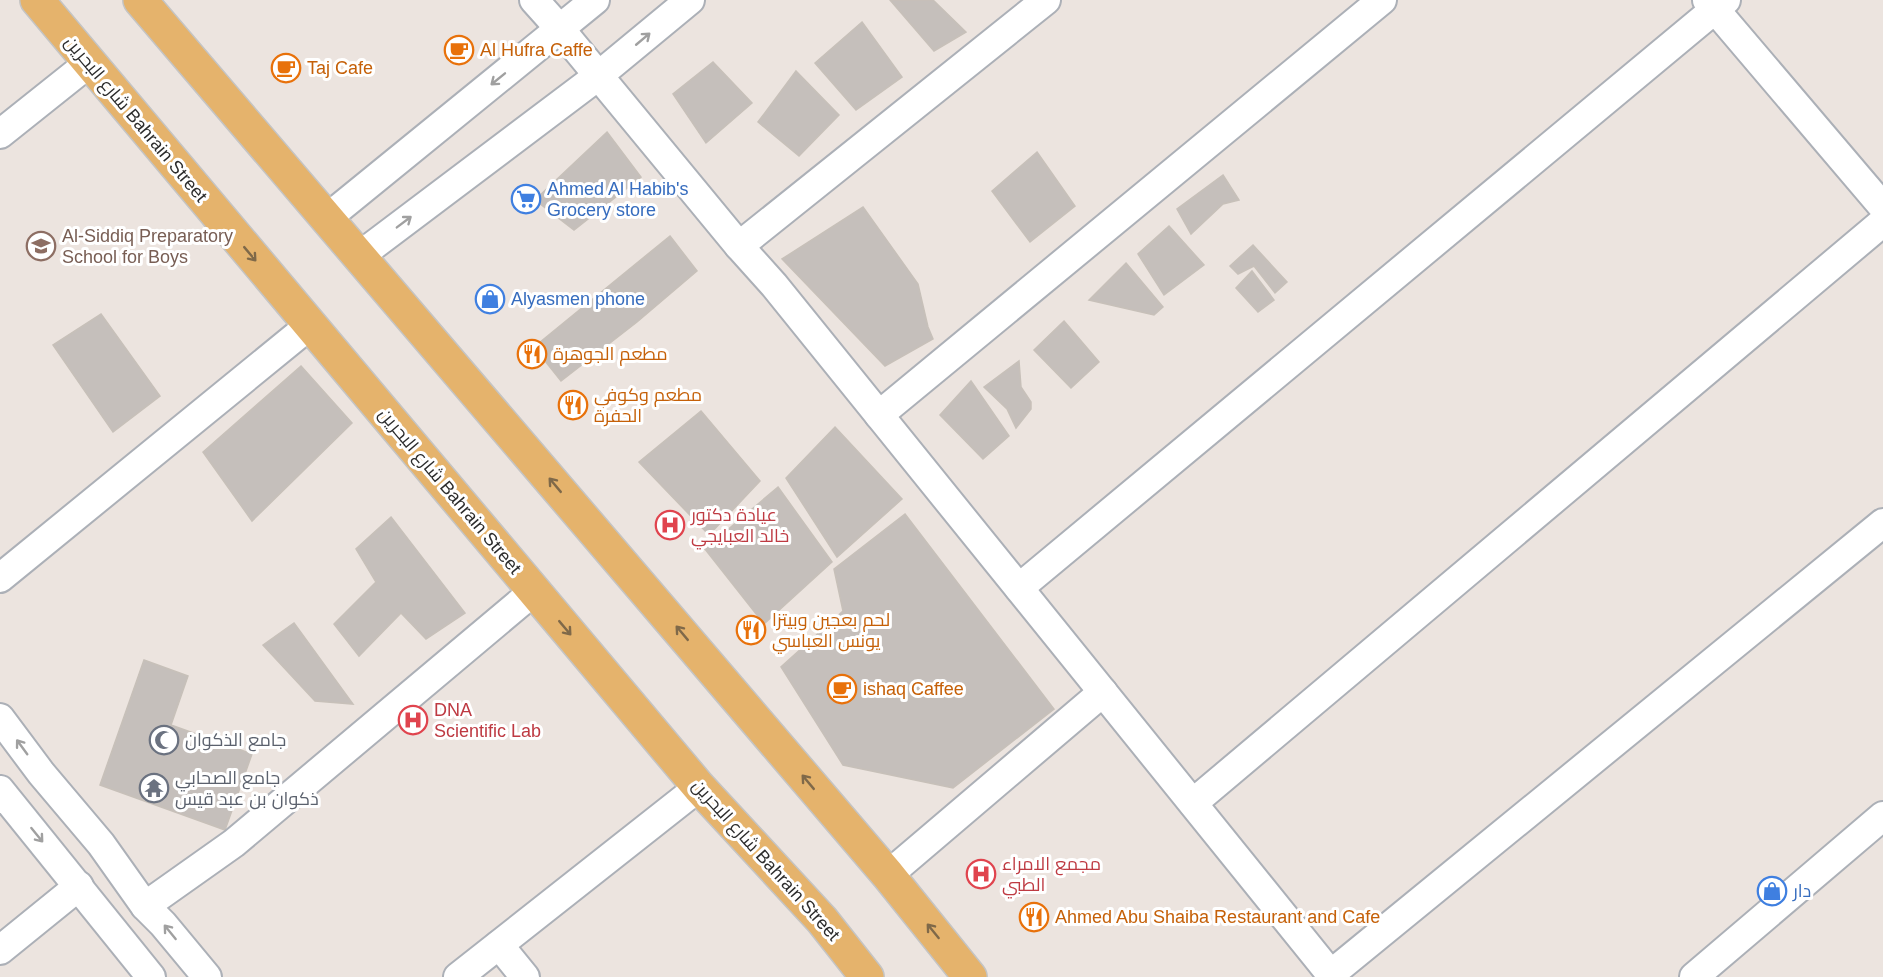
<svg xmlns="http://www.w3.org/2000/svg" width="1883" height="977" font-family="Arial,Cairo,sans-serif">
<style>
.building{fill:#c5bfbb;stroke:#c7c0b9;stroke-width:1.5}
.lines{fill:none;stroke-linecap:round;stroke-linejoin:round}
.minor-casing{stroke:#acb0b7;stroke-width:32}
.major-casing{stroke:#c4c4c4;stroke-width:36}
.minor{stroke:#fff;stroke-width:28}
.major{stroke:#e5b36c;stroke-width:33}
.oneway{stroke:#a0a0a0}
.oneway2{stroke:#7f6949}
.labels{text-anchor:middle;stroke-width:6;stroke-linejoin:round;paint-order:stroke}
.food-label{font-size:18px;fill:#c56008;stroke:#fff;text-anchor:start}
.street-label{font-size:18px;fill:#2c2c2c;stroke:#fff}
.shop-label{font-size:18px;fill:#366cbe;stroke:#fff;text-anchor:start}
.education-label{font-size:18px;fill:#785e54;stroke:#fff;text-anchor:start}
.health-label{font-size:18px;fill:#be3a42;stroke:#fff;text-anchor:start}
.worship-label{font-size:18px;fill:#5b616d;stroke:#fff;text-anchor:start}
</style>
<rect width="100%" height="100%" fill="#ece4df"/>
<g class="building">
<polygon points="890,0 933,0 966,32 934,51"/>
<polygon points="862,22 902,77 856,110 815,63"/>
<polygon points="713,62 752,103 706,143 673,94"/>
<polygon points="796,71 839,115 799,156 758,122"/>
<polygon points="607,132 641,177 574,230 535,200"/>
<polygon points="1037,152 1075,206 1030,242 992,191"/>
<polygon points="1223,175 1239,200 1223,204 1191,234 1177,209"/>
<polygon points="863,207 918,284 928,327 933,339 885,366 782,259"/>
<polygon points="1169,226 1204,265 1164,295 1138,254"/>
<polygon points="670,236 697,271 637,322 561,381 534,347"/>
<polygon points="1253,245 1287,282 1275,293 1254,266 1238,274 1230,266"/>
<polygon points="1126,263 1163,307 1154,315 1089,300"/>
<polygon points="1252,271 1274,300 1258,312 1236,288"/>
<polygon points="101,314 160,396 113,432 53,345"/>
<polygon points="1064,321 1099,362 1071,388 1034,350"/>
<polygon points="1019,361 1021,387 1031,402 1031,409 1016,428 1007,409 984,387"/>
<polygon points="301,366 352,423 252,521 203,452"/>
<polygon points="971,381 1009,436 983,459 940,415"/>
<polygon points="701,411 760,481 709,535 639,462"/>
<polygon points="835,427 902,499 837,557 786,478"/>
<polygon points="778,487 832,562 764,624 705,549"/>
<polygon points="905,514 1054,709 953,788 843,765 781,667 843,611 834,569"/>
<polygon points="391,517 465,613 426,639 401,613 359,656 334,624 376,582 356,549"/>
<polygon points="294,623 353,704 315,701 263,645"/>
<polygon points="144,660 188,676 171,725 252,754 225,830 100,785"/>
</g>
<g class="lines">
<g class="minor-casing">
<g id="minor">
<polyline points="534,0 560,29 739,246 774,285 1333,977"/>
<polyline points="1707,0 1883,207"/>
<polyline points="0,134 89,63"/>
<polyline points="326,219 595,0"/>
<polyline points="739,246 1046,0"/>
<polyline points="358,257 598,76 690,0"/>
<polyline points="879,415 1382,0"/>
<polyline points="0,578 310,325"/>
<polyline points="1019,588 1726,0"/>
<polyline points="0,718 41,773 101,844 145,906 163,924 207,977"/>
<polyline points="0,790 151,977"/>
<polyline points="1193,803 1883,222"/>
<polyline points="888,875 1103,692"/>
<polyline points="145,906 234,843 534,591"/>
<polyline points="499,945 525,977"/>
<polyline points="0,950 79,886"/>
<polyline points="1331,974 1883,523"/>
<polyline points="458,977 699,787"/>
<polyline points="1694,977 1883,816"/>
</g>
</g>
<g class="major-casing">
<g id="major">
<polyline points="37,0 699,787 822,920 867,977"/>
<polyline points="140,0 888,875 970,977"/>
</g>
</g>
<use href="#minor" class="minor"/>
<use href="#major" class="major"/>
</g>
<defs><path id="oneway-shaft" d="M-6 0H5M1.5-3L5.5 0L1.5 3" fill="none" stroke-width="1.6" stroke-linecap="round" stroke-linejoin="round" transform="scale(1.5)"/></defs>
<g class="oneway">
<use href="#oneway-shaft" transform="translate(643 39) rotate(-40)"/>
<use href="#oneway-shaft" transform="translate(498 79) rotate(141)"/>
<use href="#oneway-shaft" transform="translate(404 222) rotate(-37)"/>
<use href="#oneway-shaft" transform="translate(22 747) rotate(-126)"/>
<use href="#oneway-shaft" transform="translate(37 835) rotate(51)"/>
<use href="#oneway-shaft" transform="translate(170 932) rotate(-129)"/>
</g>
<g class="oneway2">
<use href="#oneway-shaft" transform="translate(250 254) rotate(50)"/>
<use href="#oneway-shaft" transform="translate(555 485) rotate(-130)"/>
<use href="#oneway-shaft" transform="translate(565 628) rotate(50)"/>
<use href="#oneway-shaft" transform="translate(682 633) rotate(-130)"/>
<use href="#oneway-shaft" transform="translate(808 782) rotate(-130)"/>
<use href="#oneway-shaft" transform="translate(933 931) rotate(-129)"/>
</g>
<defs>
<g id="cafe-ring" transform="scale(1.5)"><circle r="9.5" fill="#fff" stroke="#e8710a" stroke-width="1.5"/><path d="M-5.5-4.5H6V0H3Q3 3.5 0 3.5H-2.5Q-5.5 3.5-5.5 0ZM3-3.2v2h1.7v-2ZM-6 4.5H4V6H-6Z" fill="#e8710a"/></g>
<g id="supermarket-ring" transform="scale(1.5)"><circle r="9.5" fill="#fff" stroke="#3f7fe0" stroke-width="1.5"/><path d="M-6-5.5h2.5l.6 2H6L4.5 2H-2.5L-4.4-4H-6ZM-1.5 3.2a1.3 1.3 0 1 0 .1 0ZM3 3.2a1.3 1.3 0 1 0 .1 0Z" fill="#3f7fe0"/></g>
<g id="school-ring" transform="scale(1.5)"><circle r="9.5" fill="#fff" stroke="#8d6e63" stroke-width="1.5"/><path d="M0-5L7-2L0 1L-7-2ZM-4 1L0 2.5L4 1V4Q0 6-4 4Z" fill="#8d6e63"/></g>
<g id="shop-ring" transform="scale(1.5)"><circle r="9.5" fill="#fff" stroke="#3f7fe0" stroke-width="1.5"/><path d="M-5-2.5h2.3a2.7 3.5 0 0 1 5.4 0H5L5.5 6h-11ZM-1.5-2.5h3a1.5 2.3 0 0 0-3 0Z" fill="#3f7fe0"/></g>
<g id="restaurant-ring" transform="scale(1.5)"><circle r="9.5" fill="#fff" stroke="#e8710a" stroke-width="1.5"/><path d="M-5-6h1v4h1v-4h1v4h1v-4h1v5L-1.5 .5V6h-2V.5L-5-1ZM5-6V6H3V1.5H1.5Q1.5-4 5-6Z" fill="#e8710a"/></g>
<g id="hospital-ring" transform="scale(1.5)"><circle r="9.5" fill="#fff" stroke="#e0444e" stroke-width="1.5"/><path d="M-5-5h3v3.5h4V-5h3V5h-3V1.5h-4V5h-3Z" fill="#e0444e"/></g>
<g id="mosque-ring" transform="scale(1.5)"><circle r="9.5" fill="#fff" stroke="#6b7280" stroke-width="1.5"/><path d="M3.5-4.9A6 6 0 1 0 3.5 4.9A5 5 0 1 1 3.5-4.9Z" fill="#6b7280"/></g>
<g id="temple-ring" transform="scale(1.5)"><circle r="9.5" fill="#fff" stroke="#6b7280" stroke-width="1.5"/><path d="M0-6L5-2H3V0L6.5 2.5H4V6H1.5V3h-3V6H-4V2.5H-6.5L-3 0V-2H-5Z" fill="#6b7280"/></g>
</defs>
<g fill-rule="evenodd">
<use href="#cafe-ring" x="459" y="50"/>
<use href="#cafe-ring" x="286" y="68"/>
<use href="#supermarket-ring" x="526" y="199"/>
<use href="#school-ring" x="41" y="246"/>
<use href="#shop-ring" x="490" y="299"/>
<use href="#restaurant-ring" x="532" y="354"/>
<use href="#restaurant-ring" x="573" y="405"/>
<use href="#hospital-ring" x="670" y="525"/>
<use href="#restaurant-ring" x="751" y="630"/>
<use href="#cafe-ring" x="842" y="689"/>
<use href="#hospital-ring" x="413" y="720"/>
<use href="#mosque-ring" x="164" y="740"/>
<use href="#temple-ring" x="154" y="788"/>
<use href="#hospital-ring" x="981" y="874"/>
<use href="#shop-ring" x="1772" y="891"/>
<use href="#restaurant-ring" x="1034" y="917"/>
</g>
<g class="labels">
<g class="food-label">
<text x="480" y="56">Al Hufra Caffe</text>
<text x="307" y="74">Taj Cafe</text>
<text x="553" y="360">مطعم الجوهرة</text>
<text x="594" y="401">مطعم وكوفي<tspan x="594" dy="21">الحفرة</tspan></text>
<text x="772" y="626">لحم بعجين وبيتزا<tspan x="772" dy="21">يونس العباسي</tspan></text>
<text x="863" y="695">ishaq Caffee</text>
<text x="1055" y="923">Ahmed Abu Shaiba Restaurant and Cafe</text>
</g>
<g class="street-label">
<text transform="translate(136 119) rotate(50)" y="6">شارع البحرين Bahrain Street</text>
<text transform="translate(450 491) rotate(50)" y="6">شارع البحرين Bahrain Street</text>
<text transform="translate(766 860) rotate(48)" y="6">شارع البحرين Bahrain Street</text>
</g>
<g class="shop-label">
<text x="547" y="195">Ahmed Al Habib's<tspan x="547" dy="21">Grocery store</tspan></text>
<text x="511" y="305">Alyasmen phone</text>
<text x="1793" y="897">دار</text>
</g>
<g class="education-label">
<text x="62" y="242">Al-Siddiq Preparatory<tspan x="62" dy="21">School for Boys</tspan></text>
</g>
<g class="health-label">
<text x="691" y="521">عيادة دكتور<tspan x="691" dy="21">خالد العبايجي</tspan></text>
<text x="434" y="716">DNA<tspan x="434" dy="21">Scientific Lab</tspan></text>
<text x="1002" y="870">مجمع الامراء<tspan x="1002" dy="21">الطبي</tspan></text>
</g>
<g class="worship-label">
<text x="185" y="746">جامع الذكوان</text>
<text x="175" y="784">جامع الصحابي<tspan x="175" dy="21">ذكوان بن عبد قيس</tspan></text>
</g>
</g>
</svg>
